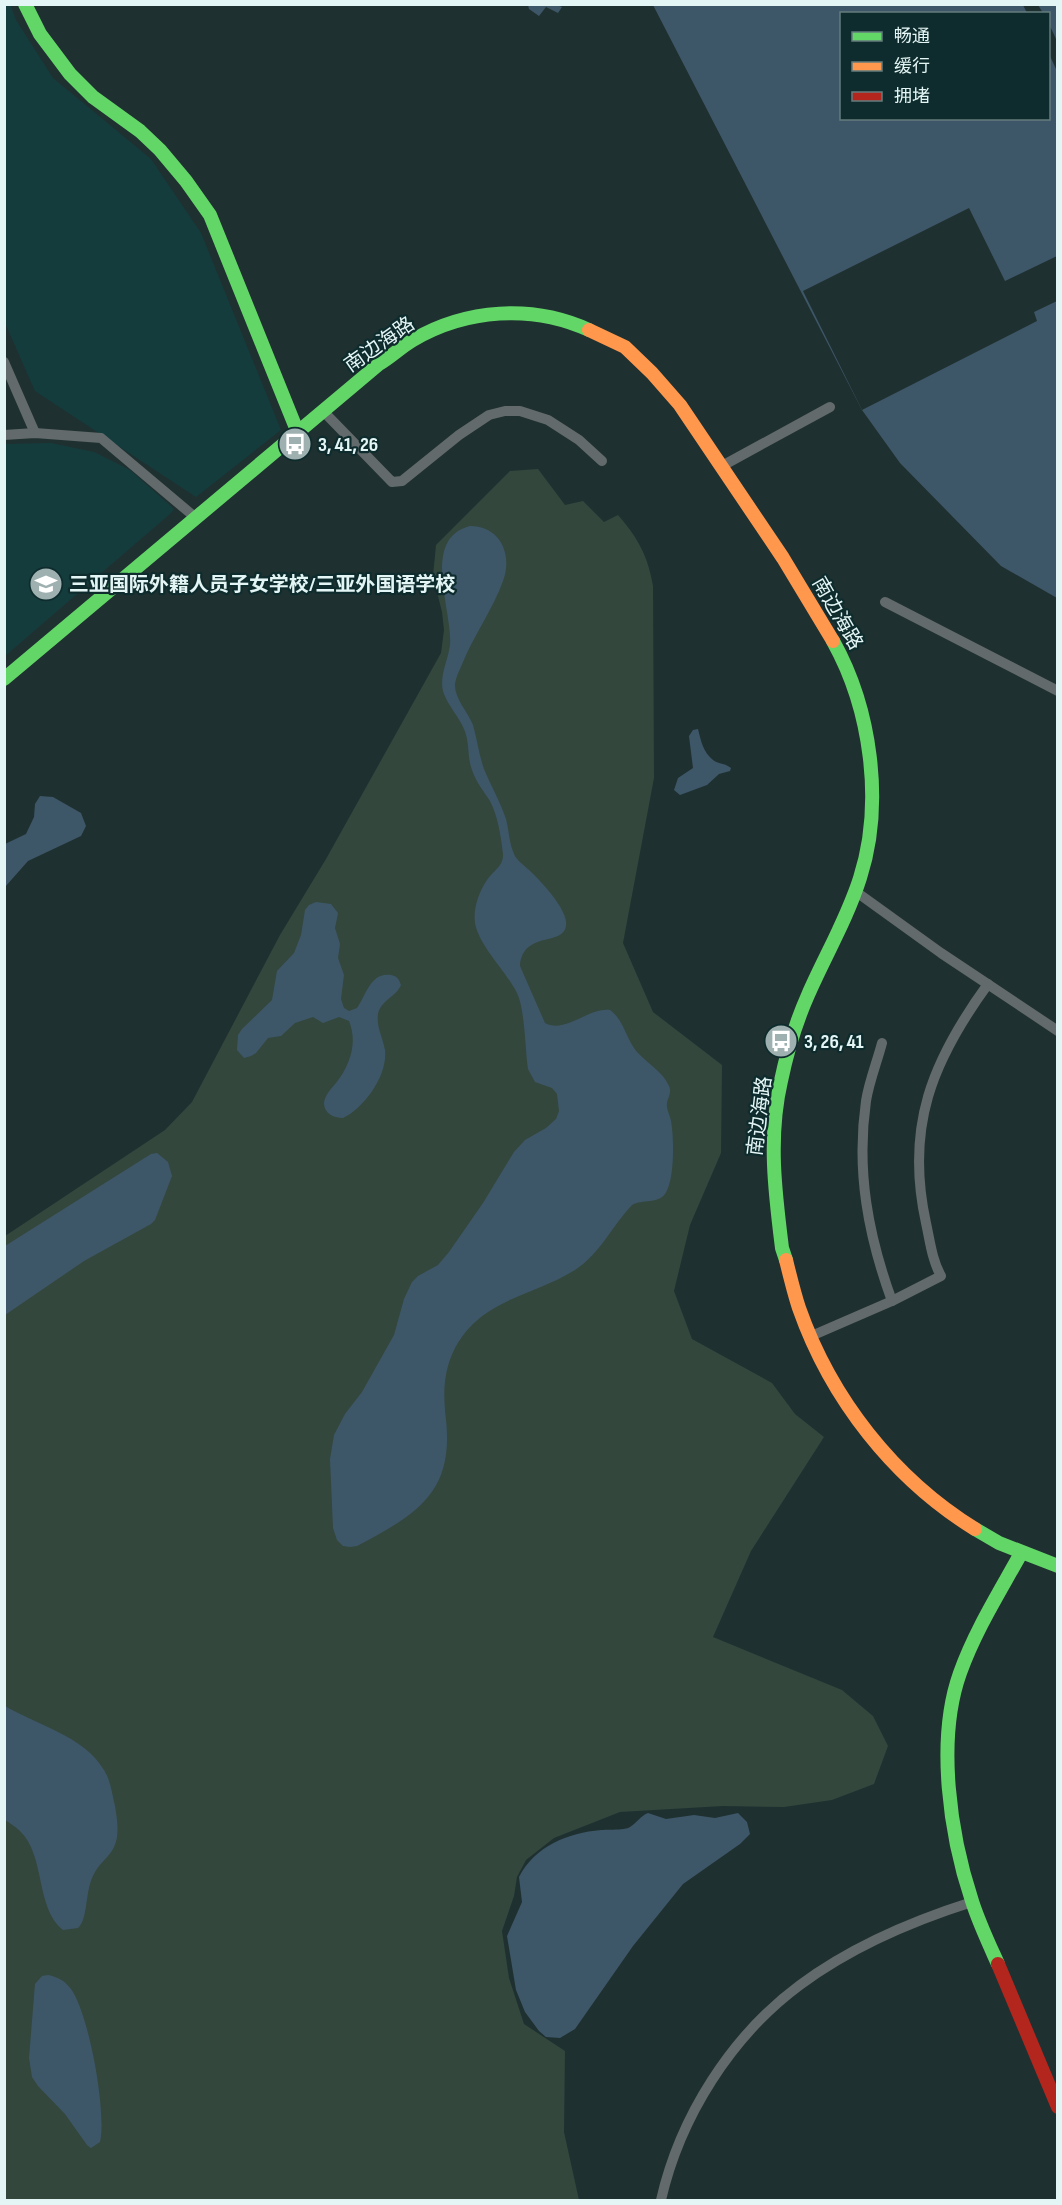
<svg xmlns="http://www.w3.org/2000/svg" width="1062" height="2205" font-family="'Sofia Sans Condensed','Noto Sans SC',sans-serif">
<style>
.built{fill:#153c3d}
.green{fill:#33473d}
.water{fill:#3d5768;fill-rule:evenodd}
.pier{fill:#1f3030}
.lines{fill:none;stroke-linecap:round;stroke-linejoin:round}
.street{stroke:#626a6b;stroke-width:10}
.fast{stroke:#63d668;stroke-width:14}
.slow{stroke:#ff974d;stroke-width:14}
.jam{stroke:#b3261e;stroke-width:14}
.labels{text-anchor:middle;stroke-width:4.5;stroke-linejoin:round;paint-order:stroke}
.street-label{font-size:20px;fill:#e4f5f5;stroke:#0e2c2d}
.poi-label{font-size:20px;font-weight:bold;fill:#e4f5f5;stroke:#0e2c2d;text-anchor:start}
</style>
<rect width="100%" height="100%" fill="#1f3030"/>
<g class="built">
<polygon points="10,4 16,20 53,78 151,159 201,233 281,430 196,497 35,391 5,323 4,5"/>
<polygon points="51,443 94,452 130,470 174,509 171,513 5,656 5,444"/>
</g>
<path class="green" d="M538 469 565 505 583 501 604 522 618 515C638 538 648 556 653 586L654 778 623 943 653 1012 722 1065 721 1153 690 1225 674 1291 692 1339 772 1383 795 1414 824 1437 751 1551 713 1637 842 1690 873 1716 888 1746 874 1784 832 1800 784 1807 723 1806 620 1812 554 1838 526 1860 517 1877 514 1896 502 1931 509 1978 524 2024 565 2051 564 2132 579 2200H5V1236L165 1130 192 1102 280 935 326 859 441 653 444 630 442 612 433 576 436 545 510 471Z"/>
<g class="water">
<polygon points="528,5 557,5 562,7 558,13 546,7 539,16 529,9"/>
<path d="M653 5H1057V598L1001 566 900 463 862 410ZM842 14H1048V118H842Z"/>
<path d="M470 526C500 526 513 554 503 581 493 609 474 635 463 662 460 669 456 677 455 684 454 698 468 712 473 725 477 739 479 755 484 769 491 786 500 801 506 819 509 830 509 843 514 854 517 861 524 865 529 870 541 881 564 906 566 921 569 949 523 928 520 966L545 1023C565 1034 589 1007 610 1010 624 1020 626 1039 637 1052 647 1063 663 1072 669 1086 672 1093 668 1097 667 1103 666 1109 670 1115 671 1121 674 1137 675 1180 665 1194 658 1204 642 1199 632 1205 612 1226 600 1254 575 1270 532 1297 482 1298 455 1348 443 1372 443 1394 446 1420 454 1494 415 1515 357 1546L350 1547 343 1546 337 1540 333 1528 330 1459 334 1435 345 1414 362 1392 394 1335 404 1299 412 1282 418 1276 438 1265 449 1252 483 1203 514 1152 525 1140 546 1128 556 1119 559 1111 557 1094 552 1088 535 1082 528 1069C525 1048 525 1010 517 993 506 971 479 946 475 923 473 908 479 892 487 880 493 871 504 866 503 854 501 837 498 816 490 801 483 790 476 782 472 770 467 757 470 742 464 729 459 717 449 707 444 694 438 678 448 661 450 645 453 611 420 539 470 526Z"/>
<path d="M698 729C701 741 703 752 713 760 718 764 725 763 731 768L730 771 719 774 707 785 680 795 674 790 678 778 693 768 689 736 693 730Z"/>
<polygon points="40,796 53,797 81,813 86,826 81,836 28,861 5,887 5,844 26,834 34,817 35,804"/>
<path d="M316 902 331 904 338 913 335 928 340 944 338 958 344 975 341 999 344 1008 349 1011 357 1008C366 996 370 972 391 975 397 976 399 979 401 985 396 997 381 1000 378 1014 376 1026 383 1038 385 1050 388 1075 364 1108 343 1118 333 1118 324 1113 324 1103 325 1095 331 1089 336 1083 350 1065 358 1043 349 1021L339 1017 323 1023 313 1017 295 1023 281 1036 268 1038 256 1053 251 1056 244 1058 237 1050 238 1035 242 1029 272 1000 277 971 294 953 301 935 305 910 309 905Z"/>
<polygon points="157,1153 168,1162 172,1176 155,1220 151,1224 84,1261 5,1315 5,1246 151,1154"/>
<path d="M5 1706C37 1725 84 1736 104 1770 111 1781 112 1794 115 1806 117 1818 120 1835 114 1847 110 1856 100 1863 95 1872 84 1890 89 1918 78 1928L63 1930C35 1908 46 1856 20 1831 16 1827 10 1823 5 1820Z"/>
<path d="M648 1813 666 1819 694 1815 715 1818 738 1813 747 1822 750 1834 740 1844 683 1884 633 1946 575 2029 560 2038 546 2037 539 2031 525 2012 516 1990 507 1936 522 1902 519 1877C535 1846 568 1833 601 1830 609 1829 623 1831 630 1827 637 1823 640 1816 648 1813Z"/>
<path d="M48 1975C58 1977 65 1981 71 1989 89 2014 107 2113 100 2142L91 2148 87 2145 65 2114 38 2086 32 2077 29 2058 35 1984 42 1976Z"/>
</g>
<g class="pier">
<polygon points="1023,5 1038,5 1043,13 1027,13"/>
<polygon points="1049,24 1057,41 1057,71 1049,54"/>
<polygon points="969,208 1005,281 1057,256 1057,301 1034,312 1037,321 862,410 803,291"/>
</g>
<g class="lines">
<g class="street">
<polyline points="4,362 35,433"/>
<polyline points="323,411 392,482 402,481 459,435 489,415 505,411 520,411 548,420 579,440 602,461"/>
<polyline points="4,435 35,433 101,438 196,518"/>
<polyline points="722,466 830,407"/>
<polyline points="885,602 1058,691"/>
<polyline points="855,891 941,953 1058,1031"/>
<path d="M882 1043C877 1062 869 1082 866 1101 856 1171 868 1235 892 1301"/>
<path d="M809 1337 892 1301 941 1276C932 1260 930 1241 926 1223 905 1127 932 1061 988 984"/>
<path d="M661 2200C680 2117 731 2036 800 1985 851 1947 912 1921 972 1902"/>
</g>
<g class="fast">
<polyline points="25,4 40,34 70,74 93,97 140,131 160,150 186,181 210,215 298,433"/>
<path d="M4 679 379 364C391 357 401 347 413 340 466 309 532 304 589 330"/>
<path d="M786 1260 782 1248C775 1192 768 1137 781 1081 787 1052 796 1022 808 995 825 956 847 919 860 878 884 803 871 709 833 641"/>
<polyline points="975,1529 999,1543 1058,1566"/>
<path d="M998 1964C989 1944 979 1923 972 1901 950 1835 936 1740 960 1673 975 1631 999 1593 1020 1555"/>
</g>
<g class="slow">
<polyline points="589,330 625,347 652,373 680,405 783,558 833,641"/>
<path d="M786 1260C790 1276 794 1293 799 1308 831 1399 894 1479 975 1529"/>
</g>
<polyline class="jam" points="998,1964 1058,2107"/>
</g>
<defs>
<g id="bus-disc" transform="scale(1.725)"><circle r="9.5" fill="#9fb0b0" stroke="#0e2c2d"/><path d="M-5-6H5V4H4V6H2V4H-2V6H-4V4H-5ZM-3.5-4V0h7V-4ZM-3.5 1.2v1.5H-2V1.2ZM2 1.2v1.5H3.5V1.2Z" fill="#fff"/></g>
<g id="school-disc" transform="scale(1.725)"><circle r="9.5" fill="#9fb0b0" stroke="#0e2c2d"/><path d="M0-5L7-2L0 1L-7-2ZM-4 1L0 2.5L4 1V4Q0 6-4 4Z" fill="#fff"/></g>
</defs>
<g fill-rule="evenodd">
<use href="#bus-disc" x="295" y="444"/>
<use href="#school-disc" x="46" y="584"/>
<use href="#bus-disc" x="781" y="1041"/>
</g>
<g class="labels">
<g class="street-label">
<text transform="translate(379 344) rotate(-35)" y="7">南边海路</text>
<text transform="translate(838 613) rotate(60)" y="7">南边海路</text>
<text transform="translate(759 1116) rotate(-83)" y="7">南边海路</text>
</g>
<g class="poi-label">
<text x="318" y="451">3, 41, 26</text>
<text x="69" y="591">三亚国际外籍人员子女学校/三亚外国语学校</text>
<text x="804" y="1048">3, 26, 41</text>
</g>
</g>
<rect width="1062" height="2205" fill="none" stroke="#e4f5f5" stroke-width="12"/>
<rect x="840" y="12" width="210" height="108" fill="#0e2c2d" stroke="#647c7d" stroke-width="1.5"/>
<rect x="852" y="32" width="30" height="9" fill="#63d668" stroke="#647c7d" stroke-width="1.5"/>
<text x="894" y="42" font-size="18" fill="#e4f5f5">畅通</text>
<rect x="852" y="62" width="30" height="9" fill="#ff974d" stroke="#647c7d" stroke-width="1.5"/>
<text x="894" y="72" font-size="18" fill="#e4f5f5">缓行</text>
<rect x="852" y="92" width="30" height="9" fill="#b3261e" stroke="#647c7d" stroke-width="1.5"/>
<text x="894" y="102" font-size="18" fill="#e4f5f5">拥堵</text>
</svg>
